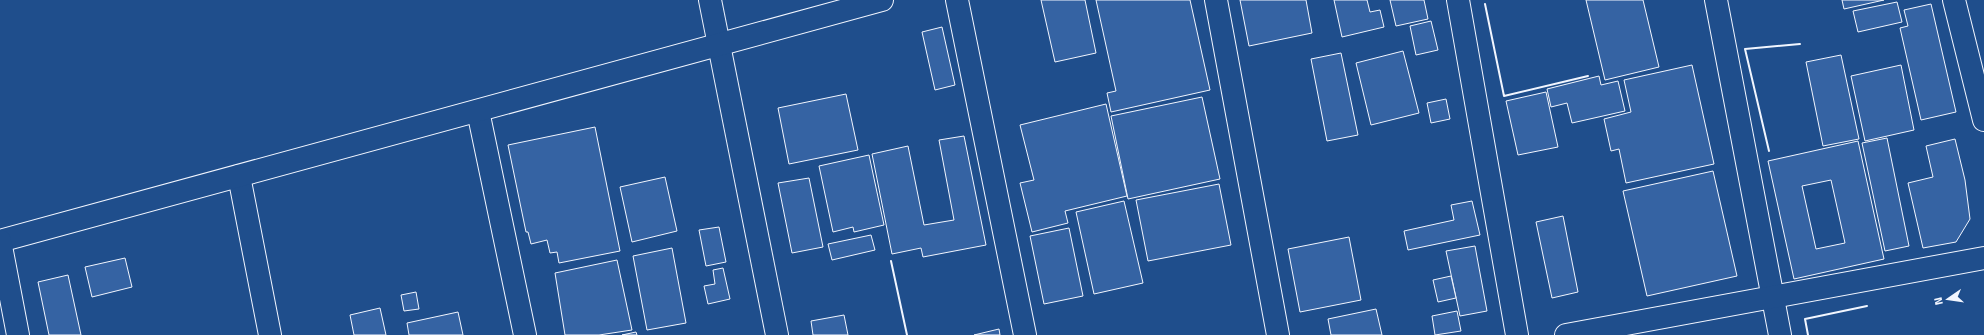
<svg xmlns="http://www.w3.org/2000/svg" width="1984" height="335" font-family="'Titillium Web',sans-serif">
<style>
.building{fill:#3563a3;stroke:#f2f6ff;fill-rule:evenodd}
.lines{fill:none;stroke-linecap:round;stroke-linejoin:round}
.minor-casing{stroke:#f2f6ff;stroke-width:24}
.minor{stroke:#1f4e8c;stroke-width:22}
.wall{stroke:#f2f6ff;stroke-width:2}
</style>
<rect width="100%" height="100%" fill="#1f4e8c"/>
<g class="building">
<polygon points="1041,0 1085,0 1096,53 1055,62"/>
<polygon points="1096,0 1190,0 1210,90 1111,112 1107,93 1116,91"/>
<polygon points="1240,0 1306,0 1312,33 1249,46"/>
<polygon points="1334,0 1367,0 1370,12 1380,10 1384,27 1342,37"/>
<polygon points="1390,0 1424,0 1428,19 1396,26"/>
<polygon points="1586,0 1643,0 1659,67 1605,80"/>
<polygon points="1842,0 1884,0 1844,9"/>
<polygon points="1897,2 1902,22 1858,32 1853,11"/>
<polygon points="1931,4 1956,112 1921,120 1900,28 1908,26 1904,10"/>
<polygon points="1431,21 1438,50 1416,55 1410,26"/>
<polygon points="942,27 955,85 935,90 922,32"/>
<polygon points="1403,51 1419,113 1371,125 1356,63"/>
<polygon points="1341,53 1358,135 1327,141 1311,59"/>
<polygon points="1841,55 1859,139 1823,146 1806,62"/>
<polygon points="1692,65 1714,164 1626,183 1619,149 1611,151 1604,119 1631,112 1624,80"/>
<polygon points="1901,65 1914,130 1865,141 1851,76"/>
<polygon points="1599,76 1601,85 1618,81 1625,111 1572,123 1567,103 1551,107 1547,89"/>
<polygon points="1546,92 1558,147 1518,155 1506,101"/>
<polygon points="846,94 858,150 789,164 778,108"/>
<polygon points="1202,97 1220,179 1128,199 1111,116"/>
<polygon points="1446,99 1450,119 1431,123 1427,103"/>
<polygon points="1106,104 1127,196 1065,211 1068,223 1032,232 1020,183 1034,180 1020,125"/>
<polygon points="595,127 620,251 559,263 557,252 550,253 547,240 531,244 528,232 526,232 508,145"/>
<polygon points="964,136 986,245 923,257 921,248 892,254 872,154 908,146 924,225 954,220 939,140"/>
<polygon points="1887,138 1909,246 1885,251 1862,143"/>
<polygon points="1955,139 1965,180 1970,219 1956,242 1923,248 1908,183 1933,177 1926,146"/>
<path d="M1858 141 1884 259 1794 279 1768 161ZM1831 180 1845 243 1816 249 1802 186Z"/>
<polygon points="869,155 884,225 854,232 853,227 833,232 819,166"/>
<polygon points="1713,171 1737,276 1647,296 1623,191"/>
<polygon points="665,177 677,231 632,242 620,187"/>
<polygon points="809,178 823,247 792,253 778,183"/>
<polygon points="1219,184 1231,245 1148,261 1136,200"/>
<polygon points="1124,201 1143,283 1094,294 1076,212"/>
<polygon points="1472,201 1480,235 1408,250 1404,231 1454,220 1451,205"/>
<polygon points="1563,216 1578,292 1552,298 1536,222"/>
<polygon points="719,227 726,262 706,266 699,230"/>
<polygon points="1069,228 1083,296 1044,304 1030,236"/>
<polygon points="871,235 875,250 832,260 828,244"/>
<polygon points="1349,237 1361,300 1300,312 1288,249"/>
<polygon points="1475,246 1487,311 1460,316 1446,251"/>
<polygon points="672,248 686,323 647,330 633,256"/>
<polygon points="125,258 132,287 92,297 85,267"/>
<polygon points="617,260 632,330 599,335 565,335 555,273"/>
<polygon points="723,268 730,299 708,304 704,286 715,284 713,270"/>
<polygon points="68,275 81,335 49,335 38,282"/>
<polygon points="1451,276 1456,298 1438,302 1433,280"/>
<polygon points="416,292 419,309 404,311 401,295"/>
<polygon points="380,308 386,335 354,335 350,315"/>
<polygon points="1376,309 1382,335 1331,335 1328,319"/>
<polygon points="1457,311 1461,331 1435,335 1432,316"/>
<polygon points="458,312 463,335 409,335 407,323"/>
<polygon points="844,315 848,335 813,335 811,321"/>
<polygon points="999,329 1000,335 974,335"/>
<polygon points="636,332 637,335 622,335"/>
</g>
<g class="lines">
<g class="minor-casing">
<g id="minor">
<polyline points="710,0 777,335"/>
<polyline points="957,0 1025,335"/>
<polyline points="1216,0 1278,335"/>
<polyline points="1458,0 1517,335"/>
<polyline points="1716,0 1780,335"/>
<polyline points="1954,0 1984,120"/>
<polyline points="478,111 525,335"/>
<polyline points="239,176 270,335"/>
<polyline points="0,241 882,0"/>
<polyline points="0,241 18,335"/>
<polyline points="1566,335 1984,258"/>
</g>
</g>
<use href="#minor" class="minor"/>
<g class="wall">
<polyline points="1485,4 1504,96 1588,76"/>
<polyline points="1769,151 1745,49 1800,44"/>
<polyline points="891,261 907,335"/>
<polyline points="1808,335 1805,319 1867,306"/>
</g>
</g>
<g transform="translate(1948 299) rotate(257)" stroke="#1f4e8c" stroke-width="3" paint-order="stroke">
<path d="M0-3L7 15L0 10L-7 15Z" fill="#f2f6ff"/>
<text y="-6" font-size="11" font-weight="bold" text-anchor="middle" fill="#f2f6ff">N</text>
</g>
</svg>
